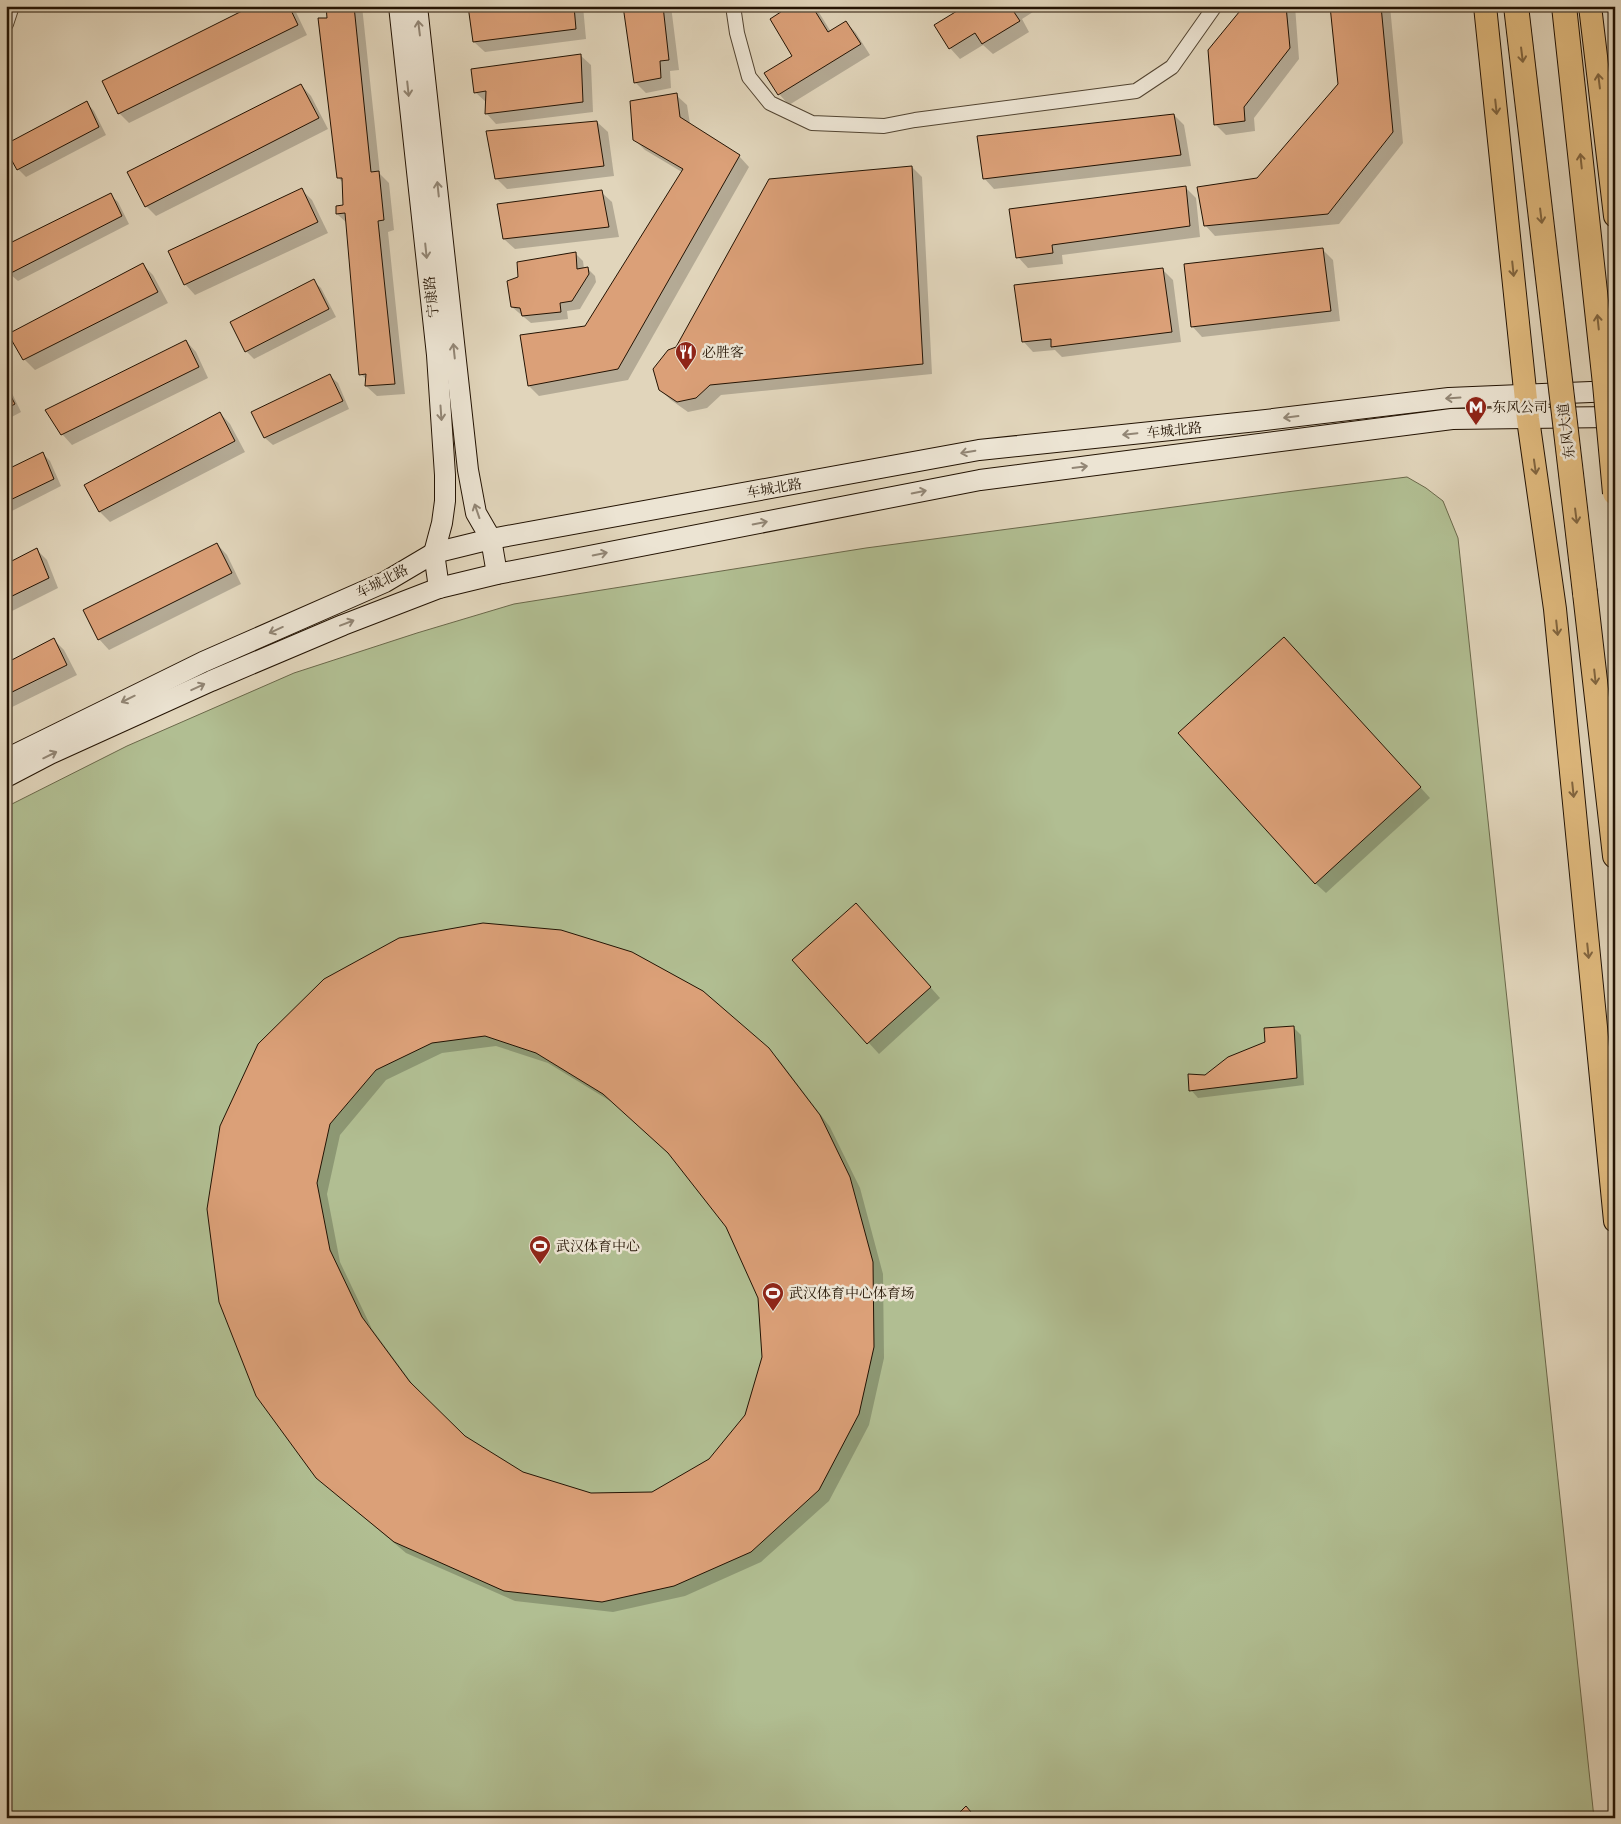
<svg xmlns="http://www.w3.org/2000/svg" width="1621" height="1824" font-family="Alegreya,'Noto Serif SC',serif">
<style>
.green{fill:#b1be92;stroke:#6a684a}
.shadow{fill:#0003;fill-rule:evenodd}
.building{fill:#dba078;stroke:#231303;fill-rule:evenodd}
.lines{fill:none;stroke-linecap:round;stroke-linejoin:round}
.minor-casing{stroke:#524431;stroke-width:16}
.secondary-casing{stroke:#231303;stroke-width:22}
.primary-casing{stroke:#231303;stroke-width:24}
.trunk-casing{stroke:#231303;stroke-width:26}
.minor{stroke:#ece4d3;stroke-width:14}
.secondary{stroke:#ece4d3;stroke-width:20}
.primary{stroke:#e0ba7e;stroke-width:22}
.trunk{stroke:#e0ba7e;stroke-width:24}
.trunk-bridge-casing{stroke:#231303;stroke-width:26;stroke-linecap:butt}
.trunk-bridge{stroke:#e0ba7e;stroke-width:24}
.oneway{stroke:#928675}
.oneway2{stroke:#826640}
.labels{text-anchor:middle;stroke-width:5;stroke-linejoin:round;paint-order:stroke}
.street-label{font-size:14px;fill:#231303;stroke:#ece4d3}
.poi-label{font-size:14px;fill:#231303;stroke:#ece4d3;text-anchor:start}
</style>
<rect width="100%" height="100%" fill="#e1d5bb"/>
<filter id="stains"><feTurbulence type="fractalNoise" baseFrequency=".004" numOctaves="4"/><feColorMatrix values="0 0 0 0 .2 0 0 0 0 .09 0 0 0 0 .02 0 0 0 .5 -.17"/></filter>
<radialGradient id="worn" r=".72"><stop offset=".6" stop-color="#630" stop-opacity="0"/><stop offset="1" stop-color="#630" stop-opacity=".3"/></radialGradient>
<polygon class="green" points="1407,477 1426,488 1443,501 1458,538 1594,1818 6,1818 6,807 127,746 294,673 417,633 514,604 866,548 1294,491"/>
<g class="shadow">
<polygon points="255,6 293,6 307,35 129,123 119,113"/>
<polygon points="327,6 362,6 380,174 389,183 394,230 388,232 405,394 377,396 366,386 367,380 361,374 347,223 337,214 344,206 343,183 338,177"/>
<polygon points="469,6 583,6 586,39 485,52 474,42"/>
<polygon points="624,6 671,6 679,70 670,71 671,88 646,93 635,82"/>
<polygon points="792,6 815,6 831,32 846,22 856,33 870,55 789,105 779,94 794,56"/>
<polygon points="955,6 1029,6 1033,12 1022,19 1029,32 993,54 983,45 960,59 950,48 958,12"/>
<polygon points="1246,6 1295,6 1299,59 1254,118 1255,131 1226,135 1215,124"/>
<polygon points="1331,6 1390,6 1403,143 1339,224 1215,236 1205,225 1258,179 1339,84"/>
<polygon points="580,55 591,65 593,112 496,124 486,113 487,103 475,92"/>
<polygon points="301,85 311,96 328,129 156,216 146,206"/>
<polygon points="676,95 687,105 690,124 739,156 749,167 628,380 539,396 529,386 586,327 682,172 645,150 634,139"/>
<polygon points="87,103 94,111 106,135 26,177 18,169"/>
<polygon points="1174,115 1184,125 1191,166 994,189 984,178"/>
<polygon points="597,122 608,132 614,176 507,189 496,178"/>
<polygon points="912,167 922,177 932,374 721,395 707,408 688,412 671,400 660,390 677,348"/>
<polygon points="1185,187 1196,198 1200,237 1062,255 1063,264 1028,268 1018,257"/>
<polygon points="302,190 312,200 328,233 195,295 185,284"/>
<polygon points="601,192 612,202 619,237 515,249 504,239 498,205"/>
<polygon points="110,195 118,202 129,224 18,281 10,274 6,266"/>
<polygon points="1322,249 1333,260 1340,321 1202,337 1192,326"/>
<polygon points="575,253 583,261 584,269 587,268 595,276 596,282 580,309 567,311 568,319 531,323 512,307"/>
<polygon points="143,265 153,275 168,303 35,370 24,359 10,334"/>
<polygon points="1163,270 1173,280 1181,342 1062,357 1055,350 1033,352 1023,341"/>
<polygon points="313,281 321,288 336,317 254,359 246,351"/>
<polygon points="186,341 196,352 208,378 72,445 62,434"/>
<polygon points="330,376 338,383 349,409 273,445 265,438 253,412"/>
<polygon points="6,384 9,387 21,412 6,420"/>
<polygon points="220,413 230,424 245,452 110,522 100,512"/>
<polygon points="42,453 50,461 61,486 6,514 6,472"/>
<polygon points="217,544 227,555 241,584 109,650 99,639"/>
<polygon points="37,550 47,560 58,588 6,614 6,565"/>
<polygon points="54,640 64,650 77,675 6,710 6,664"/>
<polygon points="1295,649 1430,798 1326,893 1315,883"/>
<polygon points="866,915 940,998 879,1054 794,961"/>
<path d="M325 980 768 1049 779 1060 830 1127 860 1188 883 1274 884 1358 869 1425 829 1501 761 1562 685 1596 613 1612 515 1601 406 1553 317 1477 257 1395ZM496 1046 548 1063 615 1104 672 1156 727 1226 759 1297 763 1357 746 1416 710 1460 652 1494 590 1495 523 1473 464 1437 419 1393 372 1329 340 1262 327 1194 340 1135 386 1080 442 1053Z"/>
<polygon points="1294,1028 1301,1035 1304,1085 1198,1098 1191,1090 1205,1077"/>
</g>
<g class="building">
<polygon points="252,6 289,6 298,25 118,114 102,81"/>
<polygon points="326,6 354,6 371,172 379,171 384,220 378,221 395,384 365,386 366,374 359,375 345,213 336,214 336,206 343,205 342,178 337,178 318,18 327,18"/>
<polygon points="468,6 574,6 576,29 473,42"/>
<polygon points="623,6 663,6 669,60 660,61 661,78 634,83"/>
<polygon points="790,6 812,6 828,32 846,21 861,44 778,95 764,73 792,56 770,19"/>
<polygon points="954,6 1016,6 1012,9 1020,21 982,44 975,33 949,49 934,25 957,11"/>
<polygon points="1244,6 1286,6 1290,48 1244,107 1245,121 1214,125 1208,50"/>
<polygon points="1330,6 1381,6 1393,132 1328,214 1204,226 1197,187 1257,178 1338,84"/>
<polygon points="581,54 583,102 485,114 486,91 474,93 471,69"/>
<polygon points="301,84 319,118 145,207 127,172"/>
<polygon points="677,93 680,117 740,155 618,369 528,386 520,335 585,326 683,169 633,140 630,101"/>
<polygon points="87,101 99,127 17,170 6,150 6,144"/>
<polygon points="1174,114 1181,155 983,179 977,136"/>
<polygon points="597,121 604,166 495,179 486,131"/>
<polygon points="912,166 923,364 710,385 696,398 677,402 659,390 653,369 668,350 676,347 769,179"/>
<polygon points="1186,186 1190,226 1052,245 1053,253 1016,258 1009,209"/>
<polygon points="302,188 318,222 184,285 168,251"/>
<polygon points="602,190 609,227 503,239 497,204"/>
<polygon points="111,193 122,216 9,274 6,269 6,245"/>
<polygon points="1323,248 1331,311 1191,327 1184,264"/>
<polygon points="576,252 577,269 588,267 589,274 572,301 560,303 561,312 522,316 520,308 511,307 507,281 518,277 517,262"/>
<polygon points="143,263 158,292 23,360 8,334"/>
<polygon points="1163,268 1172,332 1051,347 1051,339 1022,342 1014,285"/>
<polygon points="314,279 329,309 245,352 230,322"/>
<polygon points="186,340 199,367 61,435 45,410"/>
<polygon points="330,374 343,401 264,438 251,412"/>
<polygon points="6,387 15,404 6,409"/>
<polygon points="220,412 235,441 99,512 84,485"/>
<polygon points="43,452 54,479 6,502 6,470"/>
<polygon points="217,543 232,573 98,640 83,610"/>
<polygon points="37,548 49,578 6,599 6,564"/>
<polygon points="1284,637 1421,787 1315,884 1178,733"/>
<polygon points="54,638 67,665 6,695 6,663"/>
<polygon points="856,903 931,987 867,1044 792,960"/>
<path d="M483 923 561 930 632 952 703 991 769 1048 820 1115 850 1177 873 1262 874 1347 859 1414 819 1490 751 1552 674 1586 602 1602 504 1591 394 1542 316 1478 256 1396 219 1302 207 1209 220 1126 258 1044 324 979 399 938ZM485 1036 536 1053 603 1094 668 1153 726 1227 758 1298 762 1357 745 1415 709 1459 652 1492 591 1493 523 1472 465 1436 410 1382 362 1317 330 1250 317 1183 330 1124 376 1070 432 1043Z"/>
<polygon points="1294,1026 1297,1078 1189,1091 1188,1074 1205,1075 1228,1057 1265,1042 1264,1028"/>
<polygon points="966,1806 976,1818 954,1818"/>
</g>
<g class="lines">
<g class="minor-casing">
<g id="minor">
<polyline points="733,6 737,33 749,77 770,103 812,123 884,126 915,120 1136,91 1172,67 1215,6"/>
<polyline points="6,24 12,6"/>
</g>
</g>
<g class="secondary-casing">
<g id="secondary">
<polyline points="399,6 437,355 445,475 445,501 442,523 434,553 439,588"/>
<polyline points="417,6 468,470 476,513 491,539 497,574"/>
<polyline points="6,759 203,662 385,582 434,553 491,539 979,450 1257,421 1449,398 1615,391"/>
<polyline points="6,777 50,754 211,681 343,625 439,588 497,574 980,480 1452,419 1615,417"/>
</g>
</g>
<g class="primary-casing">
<g id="primary">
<polyline points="1485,6 1528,419 1555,609 1615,1221"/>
<polyline points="1590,6 1615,216"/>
</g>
</g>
<g class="trunk-casing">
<polyline id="trunk" points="1585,593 1615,856"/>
</g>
<use href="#minor" class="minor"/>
<use href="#secondary" class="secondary"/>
<use href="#primary" class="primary"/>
<use href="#trunk" class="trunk"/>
<g class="trunk-bridge-casing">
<g id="trunk-bridge">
<polyline points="1516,6 1585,593"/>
<polyline points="1564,6 1605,384 1615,493"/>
</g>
</g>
<use href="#trunk-bridge" class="trunk-bridge"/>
</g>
<defs><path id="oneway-shaft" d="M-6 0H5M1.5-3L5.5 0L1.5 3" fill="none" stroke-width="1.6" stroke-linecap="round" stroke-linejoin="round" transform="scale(1.25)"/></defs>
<g class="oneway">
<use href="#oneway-shaft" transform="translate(419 28) rotate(-97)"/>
<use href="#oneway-shaft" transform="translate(408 89) rotate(84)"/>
<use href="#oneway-shaft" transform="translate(438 189) rotate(-96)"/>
<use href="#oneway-shaft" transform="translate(426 251) rotate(84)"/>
<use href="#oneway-shaft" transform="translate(454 351) rotate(-96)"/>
<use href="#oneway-shaft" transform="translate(1453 398) rotate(176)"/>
<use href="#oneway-shaft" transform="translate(441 413) rotate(86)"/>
<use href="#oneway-shaft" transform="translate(1291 417) rotate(173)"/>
<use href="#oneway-shaft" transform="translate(1130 434) rotate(174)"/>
<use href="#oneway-shaft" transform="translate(968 452) rotate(170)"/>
<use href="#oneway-shaft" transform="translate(1080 467) rotate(-7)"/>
<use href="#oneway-shaft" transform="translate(919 492) rotate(-11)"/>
<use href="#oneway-shaft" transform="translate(477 511) rotate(-109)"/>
<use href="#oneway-shaft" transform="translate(760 523) rotate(-11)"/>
<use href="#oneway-shaft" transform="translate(600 554) rotate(-11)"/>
<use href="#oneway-shaft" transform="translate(347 623) rotate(-21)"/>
<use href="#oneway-shaft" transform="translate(276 630) rotate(156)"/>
<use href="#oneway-shaft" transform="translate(198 687) rotate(-25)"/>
<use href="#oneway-shaft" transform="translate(128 699) rotate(154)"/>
<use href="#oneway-shaft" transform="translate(50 755) rotate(-26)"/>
</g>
<g class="oneway2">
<use href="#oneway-shaft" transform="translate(1522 55) rotate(83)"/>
<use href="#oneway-shaft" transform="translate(1599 81) rotate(-97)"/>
<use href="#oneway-shaft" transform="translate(1496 107) rotate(84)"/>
<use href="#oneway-shaft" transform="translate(1581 161) rotate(-96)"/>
<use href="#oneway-shaft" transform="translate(1541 216) rotate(83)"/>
<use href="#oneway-shaft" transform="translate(1513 269) rotate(84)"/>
<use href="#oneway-shaft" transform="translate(1598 322) rotate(-96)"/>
<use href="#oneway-shaft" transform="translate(1535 467) rotate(82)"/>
<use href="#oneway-shaft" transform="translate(1576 516) rotate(83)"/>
<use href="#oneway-shaft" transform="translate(1557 628) rotate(84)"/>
<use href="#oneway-shaft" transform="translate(1595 677) rotate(84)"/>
<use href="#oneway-shaft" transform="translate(1573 790) rotate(84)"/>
<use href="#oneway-shaft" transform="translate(1588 951) rotate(84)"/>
</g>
<defs>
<g id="restaurant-pin" transform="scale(1.125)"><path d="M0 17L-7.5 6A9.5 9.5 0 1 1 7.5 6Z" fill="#8f2418" stroke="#ece4d3"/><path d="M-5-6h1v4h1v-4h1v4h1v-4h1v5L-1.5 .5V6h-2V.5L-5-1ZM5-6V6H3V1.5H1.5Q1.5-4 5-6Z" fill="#fff"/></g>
<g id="metro-pin" transform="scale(1.125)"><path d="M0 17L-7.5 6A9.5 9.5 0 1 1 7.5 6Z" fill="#8f2418" stroke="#ece4d3"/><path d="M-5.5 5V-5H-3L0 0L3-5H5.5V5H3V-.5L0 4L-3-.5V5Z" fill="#fff"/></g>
<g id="stadium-pin" transform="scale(1.125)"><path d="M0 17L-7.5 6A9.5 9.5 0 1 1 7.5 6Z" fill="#8f2418" stroke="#ece4d3"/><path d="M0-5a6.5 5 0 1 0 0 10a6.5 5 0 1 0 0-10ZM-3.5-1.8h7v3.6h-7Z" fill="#fff"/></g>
</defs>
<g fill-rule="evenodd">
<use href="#restaurant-pin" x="686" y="352"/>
<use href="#metro-pin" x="1476" y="407"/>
<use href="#stadium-pin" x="540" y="1246"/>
<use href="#stadium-pin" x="773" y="1293"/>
</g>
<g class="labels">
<g class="street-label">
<text transform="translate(431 297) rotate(-96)" y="5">宁康路</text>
<text transform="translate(1174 430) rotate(-6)" y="5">车城北路</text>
<text transform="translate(1566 431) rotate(-97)" y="5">东风大道</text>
<text transform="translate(774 488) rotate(-10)" y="5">车城北路</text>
<text transform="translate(382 581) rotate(-27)" y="5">车城北路</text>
</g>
<g class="poi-label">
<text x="702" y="357">必胜客</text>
<text x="1492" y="412">东风公司</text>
<text x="556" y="1251">武汉体育中心</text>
<text x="789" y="1298">武汉体育中心体育场</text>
</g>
</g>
<rect width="1621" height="1824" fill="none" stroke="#e1d5bb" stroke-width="25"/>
<rect x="8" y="8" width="1606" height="1809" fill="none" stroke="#231303" stroke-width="2.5"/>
<rect x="12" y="12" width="1596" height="1799" fill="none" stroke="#231303"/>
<rect width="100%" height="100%" filter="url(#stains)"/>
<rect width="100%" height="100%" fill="url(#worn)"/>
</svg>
